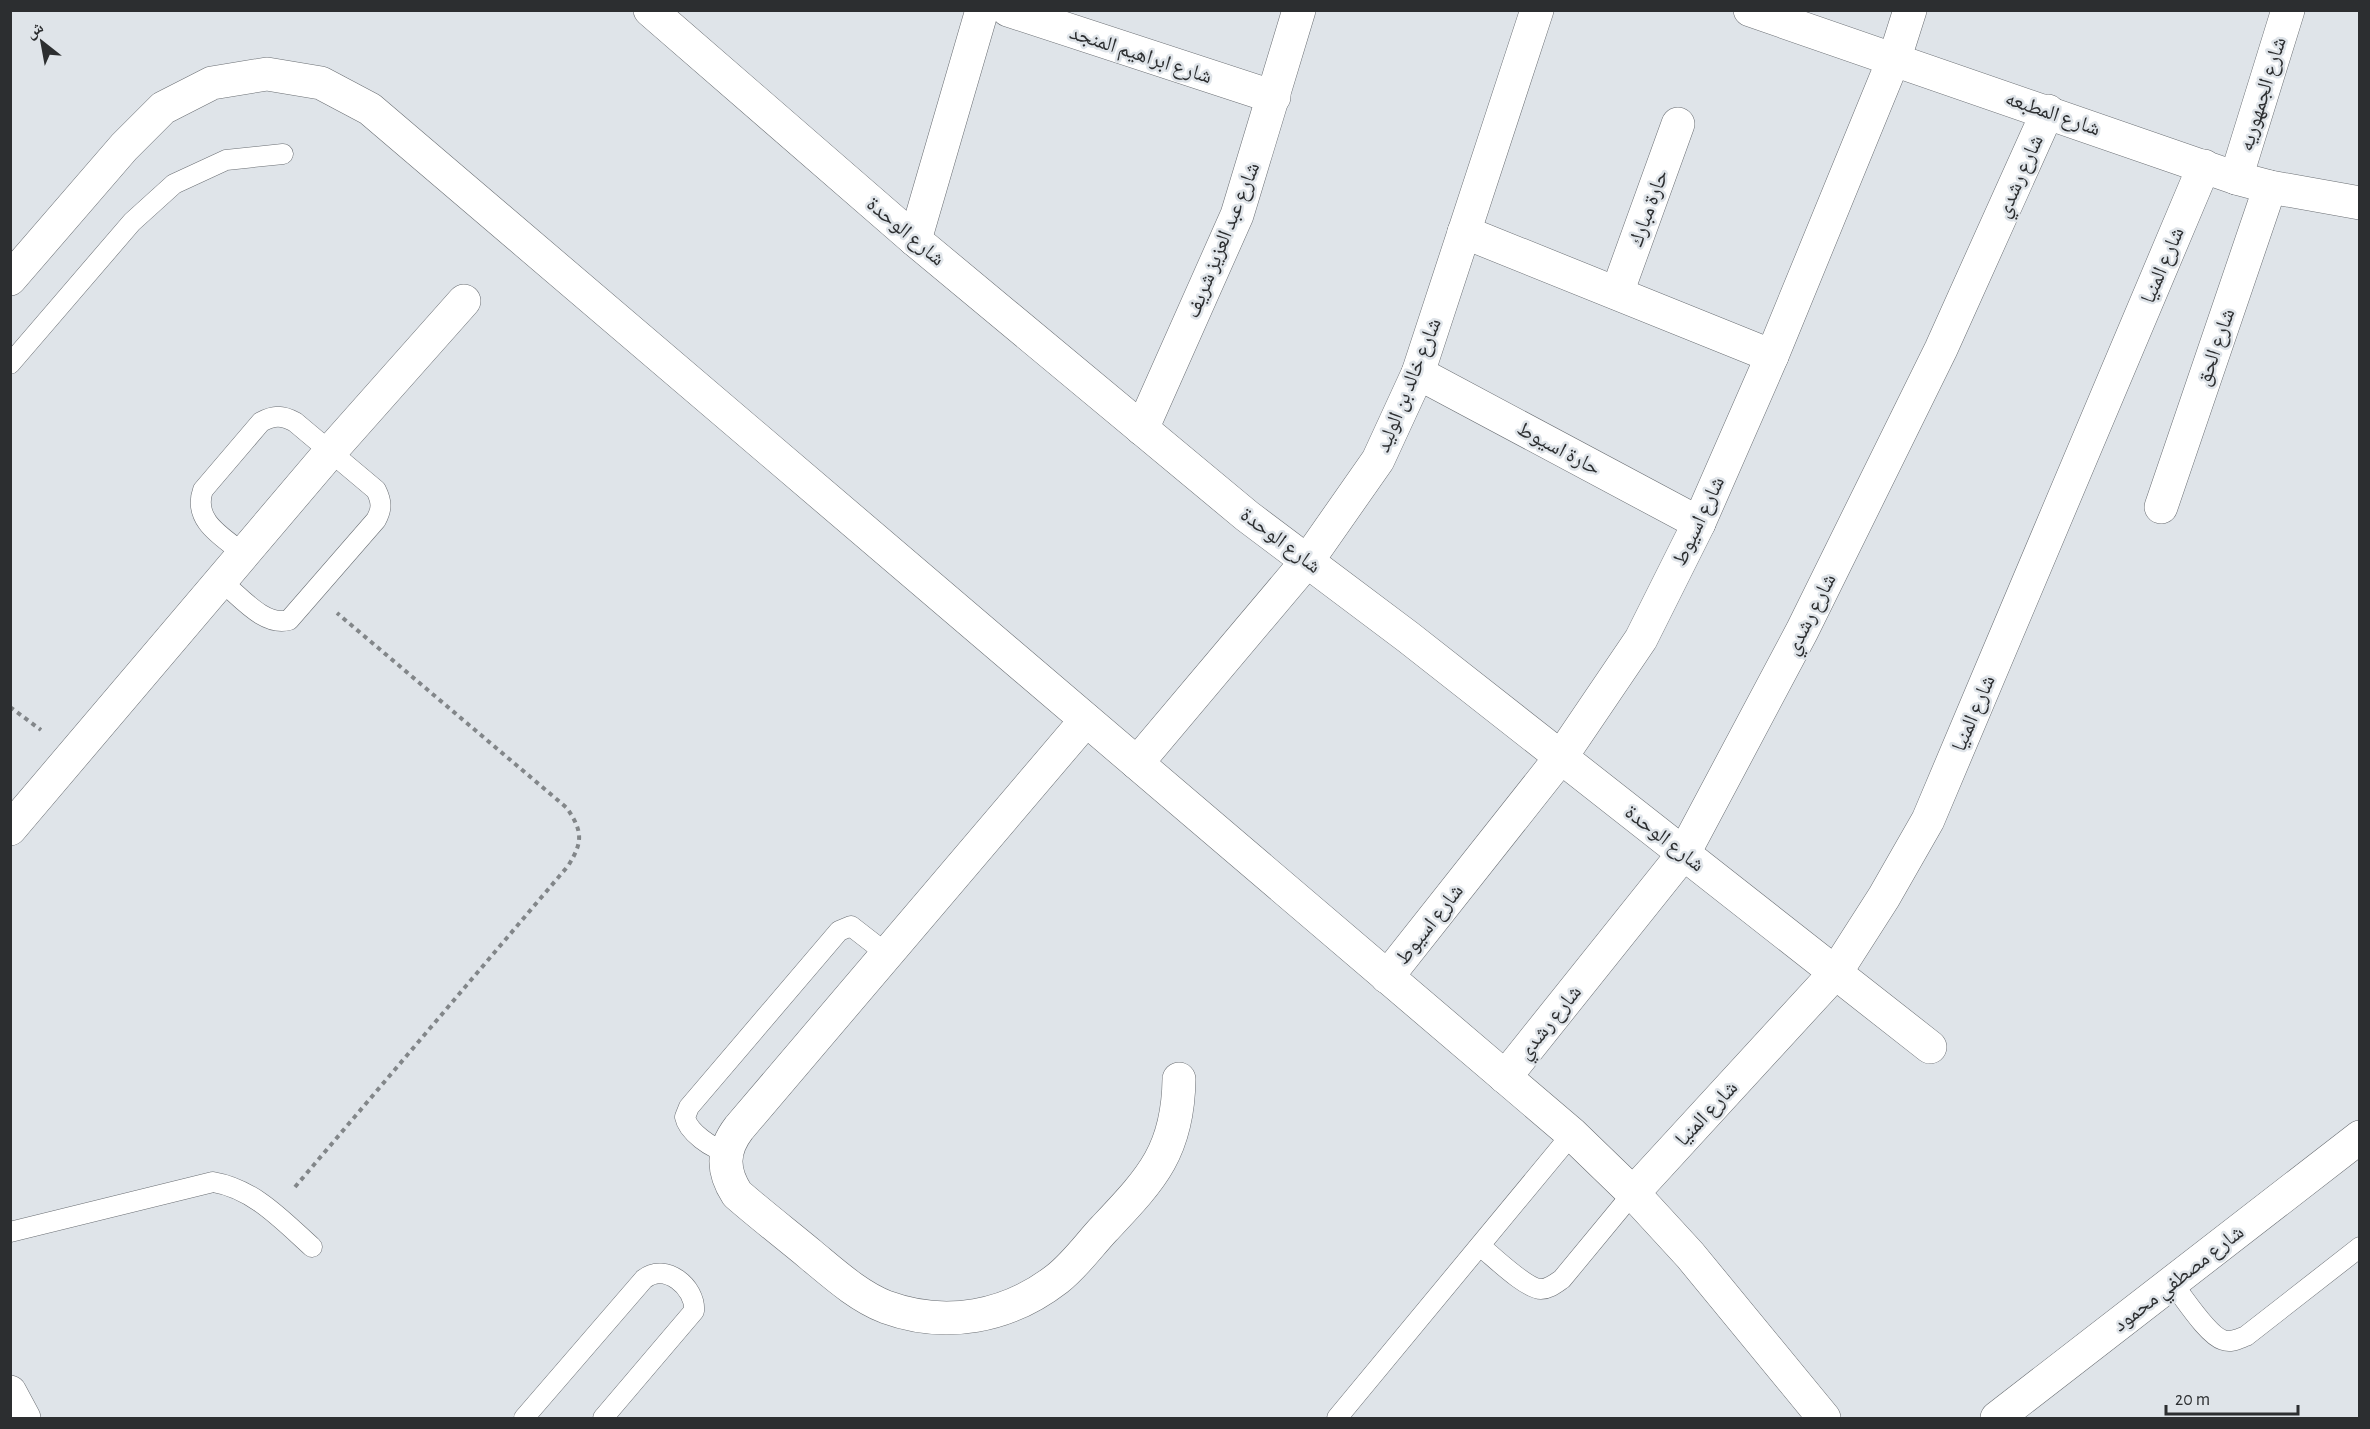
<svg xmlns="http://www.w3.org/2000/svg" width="2370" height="1429" font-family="'Alegreya Sans','Noto Naskh Arabic',sans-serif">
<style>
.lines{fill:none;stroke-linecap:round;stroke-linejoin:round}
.service-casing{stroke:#6a6e73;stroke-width:21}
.minor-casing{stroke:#6a6e73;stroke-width:34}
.path{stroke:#828689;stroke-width:4;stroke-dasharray:4.5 4.5;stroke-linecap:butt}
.service{stroke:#fff;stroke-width:20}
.minor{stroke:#fff;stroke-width:33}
.labels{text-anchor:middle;stroke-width:5;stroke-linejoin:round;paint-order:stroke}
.street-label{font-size:21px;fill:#2c2e30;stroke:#dfe4e9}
</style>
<rect width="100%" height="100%" fill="#dfe4e9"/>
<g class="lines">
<g class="service-casing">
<g id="service">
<polyline points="10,364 132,222 174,184 226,160 283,154"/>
<path d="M221 581C240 596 264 627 289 620L376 520C382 509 382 502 376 490L295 422C282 415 274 415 261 422L203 490C192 521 223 537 244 554"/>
<path d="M726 1151C712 1149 688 1132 685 1117L689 1107 839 931 851 926 887 954"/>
<path d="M10 1232 213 1182C254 1189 282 1220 312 1247"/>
<path d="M1480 1246C1493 1256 1526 1289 1541 1289 1549 1289 1555 1284 1562 1279L1633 1193"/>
<path d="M2172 1283C2183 1296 2207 1335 2223 1340 2231 1343 2238 1339 2246 1336L2360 1247"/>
<path d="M524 1418 644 1279C665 1262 696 1287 694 1311L603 1418"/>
<polyline points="1337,1418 1572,1134"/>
</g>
</g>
<g class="minor-casing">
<g id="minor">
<polyline points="650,10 915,240 1247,516 1408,637 1930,1047"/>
<polyline points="1008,10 1274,97"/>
<polyline points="1750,10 2236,178 2270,187 2360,203"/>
<polyline points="2236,178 2288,10"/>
<polyline points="1464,232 1772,356"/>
<polyline points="915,240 982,10"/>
<polyline points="10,279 124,147 163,108 212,83 267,74 321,83 370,109 1572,1134 1633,1193 1690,1255 1824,1418"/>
<polyline points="1617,293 1678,124"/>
<polyline points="1418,373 1699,523"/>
<polyline points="1142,429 1237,215 1299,10"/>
<polyline points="2161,507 2270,187"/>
<path d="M1086 720 739 1128C722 1150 722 1171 737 1194 761 1215 787 1235 811 1255 834 1274 858 1296 886 1307 946 1329 1008 1317 1057 1279 1075 1265 1089 1245 1104 1229 1151 1179 1178 1152 1179 1079"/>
<polyline points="1137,763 1308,560 1378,460 1418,373 1537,10"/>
<polyline points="10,829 330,452 464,301"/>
<polyline points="1387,977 1561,757 1641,639 1699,523 1772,356 1897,51 1910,10"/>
<polyline points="1505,1077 1684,853 1802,631 1941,349 2048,111"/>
<polyline points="1633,1193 1836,972 1884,897 1928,820 2204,166"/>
<polyline points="10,1392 24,1418"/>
<polyline points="1997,1418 2360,1137"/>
</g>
</g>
<g class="path">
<polyline points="10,707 41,730"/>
<path d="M295 1187 568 866C583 842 583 832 567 808L337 613"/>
</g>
<use href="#service" class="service"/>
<use href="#minor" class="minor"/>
</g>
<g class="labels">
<g class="street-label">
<text transform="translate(1141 54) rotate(18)" y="7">شارع ابراهيم المنجد</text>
<text transform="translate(2262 94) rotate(-73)" y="7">شارع الجمهوريه</text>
<text transform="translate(2053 113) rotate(19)" y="7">شارع المطبعه</text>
<text transform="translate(2019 176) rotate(-66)" y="7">شارع رشدي</text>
<text transform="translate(1648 208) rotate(-70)" y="7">حارة مبارك</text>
<text transform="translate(906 231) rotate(40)" y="7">شارع الوحدة</text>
<text transform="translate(1222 240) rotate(-68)" y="7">شارع عبد العزيز شريف</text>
<text transform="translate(2162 265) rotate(-67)" y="7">شارع المنيا</text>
<text transform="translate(2215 347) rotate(-71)" y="7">شارع الحق</text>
<text transform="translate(1408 385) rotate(-68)" y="7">شارع خالد بن الوليد</text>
<text transform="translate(1559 448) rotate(28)" y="7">حارة اسيوط</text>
<text transform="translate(1698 521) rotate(-65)" y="7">شارع اسيوط</text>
<text transform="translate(1281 540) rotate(37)" y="7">شارع الوحدة</text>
<text transform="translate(1810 614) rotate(-63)" y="7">شارع رشدي</text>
<text transform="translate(1973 713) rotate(-67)" y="7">شارع المنيا</text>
<text transform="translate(1665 838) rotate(38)" y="7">شارع الوحدة</text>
<text transform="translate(1429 924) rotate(-52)" y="7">شارع اسيوط</text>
<text transform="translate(1549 1022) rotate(-51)" y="7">شارع رشدي</text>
<text transform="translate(1706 1113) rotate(-47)" y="7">شارع المنيا</text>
<text transform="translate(2178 1278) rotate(-38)" y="7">شارع مصطفي محمود</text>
</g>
</g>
<rect width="2370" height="1429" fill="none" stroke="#2c2e30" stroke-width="24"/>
<g transform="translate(42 42) rotate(329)" stroke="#dfe4e9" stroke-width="4.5" paint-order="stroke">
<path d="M0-4.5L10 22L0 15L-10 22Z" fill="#2c2e30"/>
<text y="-9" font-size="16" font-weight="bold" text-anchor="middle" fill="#2c2e30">ش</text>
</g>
<path d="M2166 1405v9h132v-9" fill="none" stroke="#2c2e30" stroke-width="3"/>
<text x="2175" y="1405" font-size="18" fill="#2c2e30" stroke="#dfe4e9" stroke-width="4.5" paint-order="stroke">20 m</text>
</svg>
